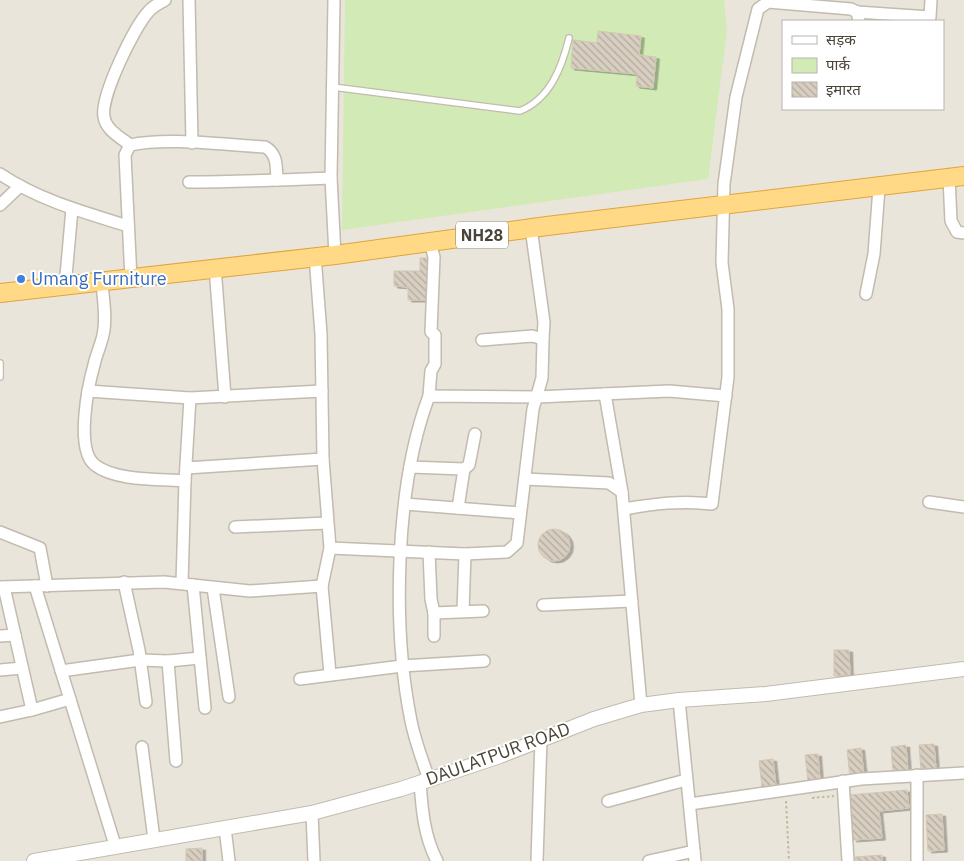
<svg xmlns="http://www.w3.org/2000/svg" width="964" height="861" font-family="'IBM Plex Sans','Noto Sans Devanagari',sans-serif">
<style>
.residential{fill:#eae5da;fill-rule:evenodd}
.green{fill:#d2eab5}
.building{fill:url(#building-back-hatch);stroke:#d3c7b4;filter:url(#shadow)}
.lines{fill:none;stroke-linecap:round;stroke-linejoin:round}
.service-casing{stroke:#c2bbae;stroke-width:8}
.minor-casing{stroke:#c2bbae;stroke-width:14}
.tertiary-casing{stroke:#c2bbae;stroke-width:16}
.trunk-casing{stroke:#e0a43c;stroke-width:20}
.path{stroke:#c4b79f;stroke-width:2;stroke-dasharray:2.5 2.5;stroke-linecap:butt}
.service{stroke:#fff;stroke-width:5.5}
.minor{stroke:#fff;stroke-width:11}
.tertiary{stroke:#fff;stroke-width:14}
.trunk{stroke:#ffd985;stroke-width:18}
.shop-dot{fill:#3f7fe0;stroke:#fff;stroke-width:2}
.labels{text-anchor:middle;stroke-width:4;stroke-linejoin:round;paint-order:stroke}
.shield{fill:#fff;stroke:#817c74;stroke-width:1}
.shield-label{font-size:16px;font-weight:bold;fill:#4b4439}
.shop-label{font-size:18px;fill:#366cbe;stroke:#fff;text-anchor:start}
.street-label{font-size:18px;fill:#4b4439;stroke:#fff}
</style>
<defs>
<pattern id="building-back-hatch" width="6" height="6" patternUnits="userSpaceOnUse" patternTransform="scale(1.25)"><rect width="6" height="6" fill="#d8cfc1"/><path d="M-1 5l2 2M0 0l6 6M5-1l2 2" fill="none" stroke="#b1aa9e"/></pattern>
<filter id="shadow"><feDropShadow dx="3.5" dy="2" stdDeviation="0" flood-color="#0004"/></filter>
</defs>
<rect width="100%" height="100%" fill="#f6f3ec"/>
<path class="residential" d="M0 0H964V861H0ZM783 21H943V109H783Z"/>
<polygon class="green" points="345,0 724,0 727,31 708,179 342,230"/>
<g class="building">
<polygon points="598,31 641,36 639,55 656,57 653,88 636,86 637,74 571,68 573,40 597,43"/>
<polygon points="420,258 430,258 430,300 408,300 408,287 394,286 394,271 420,271"/>
<circle cx="554" cy="545" r="16"/>
<polygon points="834,650 849,650 850,675 834,676"/>
<polygon points="934,744 936,769 921,771 919,745"/>
<polygon points="906,745 908,772 893,774 891,747"/>
<polygon points="861,748 864,775 850,776 847,750"/>
<polygon points="818,754 820,780 808,781 805,755"/>
<polygon points="773,759 776,786 762,787 759,761"/>
<polygon points="907,790 909,808 879,811 882,838 853,840 849,795"/>
<polygon points="942,814 944,850 928,851 926,815"/>
<polygon points="202,848 202,861 186,861 186,849"/>
<polygon points="882,855 882,861 855,861 855,857"/>
</g>
<g class="lines">
<g class="service-casing">
<g id="service">
<path d="M333 87 520 111C550 99 562 67 569 38"/>
<polyline points="0,363 0,377"/>
</g>
</g>
<g class="minor-casing">
<g id="minor">
<polyline points="189,0 192,143"/>
<polyline points="334,0 331,178 335,255"/>
<polyline points="857,12 930,17 931,0"/>
<path d="M130 145C120 137 106 130 104 117 100 97 134 27 149 11 153 6 160 3 165 0"/>
<path d="M0 174C39 200 83 212 128 226"/>
<polyline points="949,178 951,221 957,232 964,233"/>
<path d="M189 182C237 182 283 180 331 178"/>
<polyline points="0,205 20,186"/>
<polyline points="531,228 544,322 543,339"/>
<polyline points="315,256 321,334 323,459 330,548 322,586 330,674"/>
<polyline points="215,267 225,397"/>
<path d="M131 279 125 155 130 145C168 137 225 145 265 147 278 154 276 167 277 180"/>
<path d="M102 282C103 299 107 318 103 335 101 345 96 355 94 365 88 386 75 450 95 465 115 481 159 479 185 481"/>
<polyline points="65,287 72,209"/>
<polyline points="866,294 874,254 879,188"/>
<polyline points="88,391 190,398 322,391"/>
<polyline points="605,394 622,492"/>
<polyline points="429,396 431,371 435,364 435,335 431,332 434,257 430,242"/>
<polyline points="410,467 464,469"/>
<polyline points="186,468 323,459"/>
<polyline points="525,479 609,483 622,492 641,705"/>
<polyline points="929,502 964,507"/>
<polyline points="405,504 520,513"/>
<polyline points="458,508 464,469 469,465 475,434"/>
<path d="M624 509C653 504 682 500 712 504L728 377V309L722 263 724 184 736 97 758 9 768 2 851 9 857 12 859 21"/>
<polyline points="235,527 327,523"/>
<polyline points="0,532 40,548 47,586"/>
<polyline points="330,548 465,554 507,552 517,543 533,409 542,378 543,339 532,336 482,340"/>
<polyline points="429,552 431,599 434,613 483,611"/>
<polyline points="124,582 139,650 146,702"/>
<polyline points="182,583 185,481 190,398"/>
<polyline points="193,585 205,708"/>
<polyline points="35,586 115,845"/>
<polyline points="0,587 164,582 250,591 322,586"/>
<polyline points="4,587 32,710"/>
<polyline points="213,588 229,697"/>
<polyline points="543,605 632,601"/>
<polyline points="463,611 465,554"/>
<polyline points="434,613 434,636"/>
<polyline points="0,636 15,635"/>
<polyline points="168,661 176,761"/>
<polyline points="0,670 22,668"/>
<polyline points="61,671 140,660 168,661 200,658"/>
<polyline points="300,679 402,666 484,661"/>
<polyline points="679,700 695,861"/>
<polyline points="0,717 32,710 70,699"/>
<polyline points="142,747 154,839"/>
<polyline points="917,775 917,861"/>
<path d="M429 779C422 760 415 741 411 721 392 627 395 486 429 396L537 397 669 391 726 396"/>
<polyline points="843,781 848,861"/>
<path d="M420 782C422 810 424 836 437 861"/>
<polyline points="608,801 686,780"/>
<polyline points="690,804 861,779 964,773"/>
<polyline points="312,813 314,861"/>
<polyline points="225,828 229,861"/>
<polyline points="537,861 541,739"/>
<polyline points="649,861 694,851"/>
</g>
</g>
<g class="tertiary-casing">
<polyline id="tertiary" points="34,861 312,813 401,789 500,756 594,719 641,705 679,700 766,694 964,669"/>
</g>
<g class="trunk-casing">
<polyline id="trunk" points="0,293 335,255 547,226 964,176"/>
</g>
<g class="path">
<polyline points="812,798 834,796"/>
<polyline points="786,801 789,861"/>
</g>
<use href="#service" class="service"/>
<use href="#minor" class="minor"/>
<use href="#tertiary" class="tertiary"/>
<use href="#trunk" class="trunk"/>
</g>
<circle class="shop-dot" cx="21" cy="279" r="5"/>
<g class="labels">
<rect class="shield" x="456" y="221.5" width="52" height="27" rx="4"/>
<g class="shield-label">
<text x="482" y="241">NH28</text>
</g>
<g class="shop-label">
<text x="31" y="285">Umang Furniture</text>
</g>
<g class="street-label">
<text transform="translate(498 754) rotate(-20)" y="6">DAULATPUR ROAD</text>
</g>
</g>
<rect x="782" y="20" width="162" height="90" fill="#ffffff" stroke="#b7b4b0"/>
<rect x="792" y="36" width="25" height="8" fill="#ffffff" stroke="#b7b4b0"/>
<text x="826" y="45" font-size="15" fill="#4b4439">सड़क</text>
<rect x="792" y="58" width="25" height="15" fill="#d2eab5" stroke="#b7b4b0"/>
<text x="826" y="70" font-size="15" fill="#4b4439">पार्क</text>
<rect x="792" y="82" width="25" height="15" fill="url(#building-back-hatch)" stroke="#b7b4b0"/>
<text x="826" y="95" font-size="15" fill="#4b4439">इमारत</text>
</svg>
